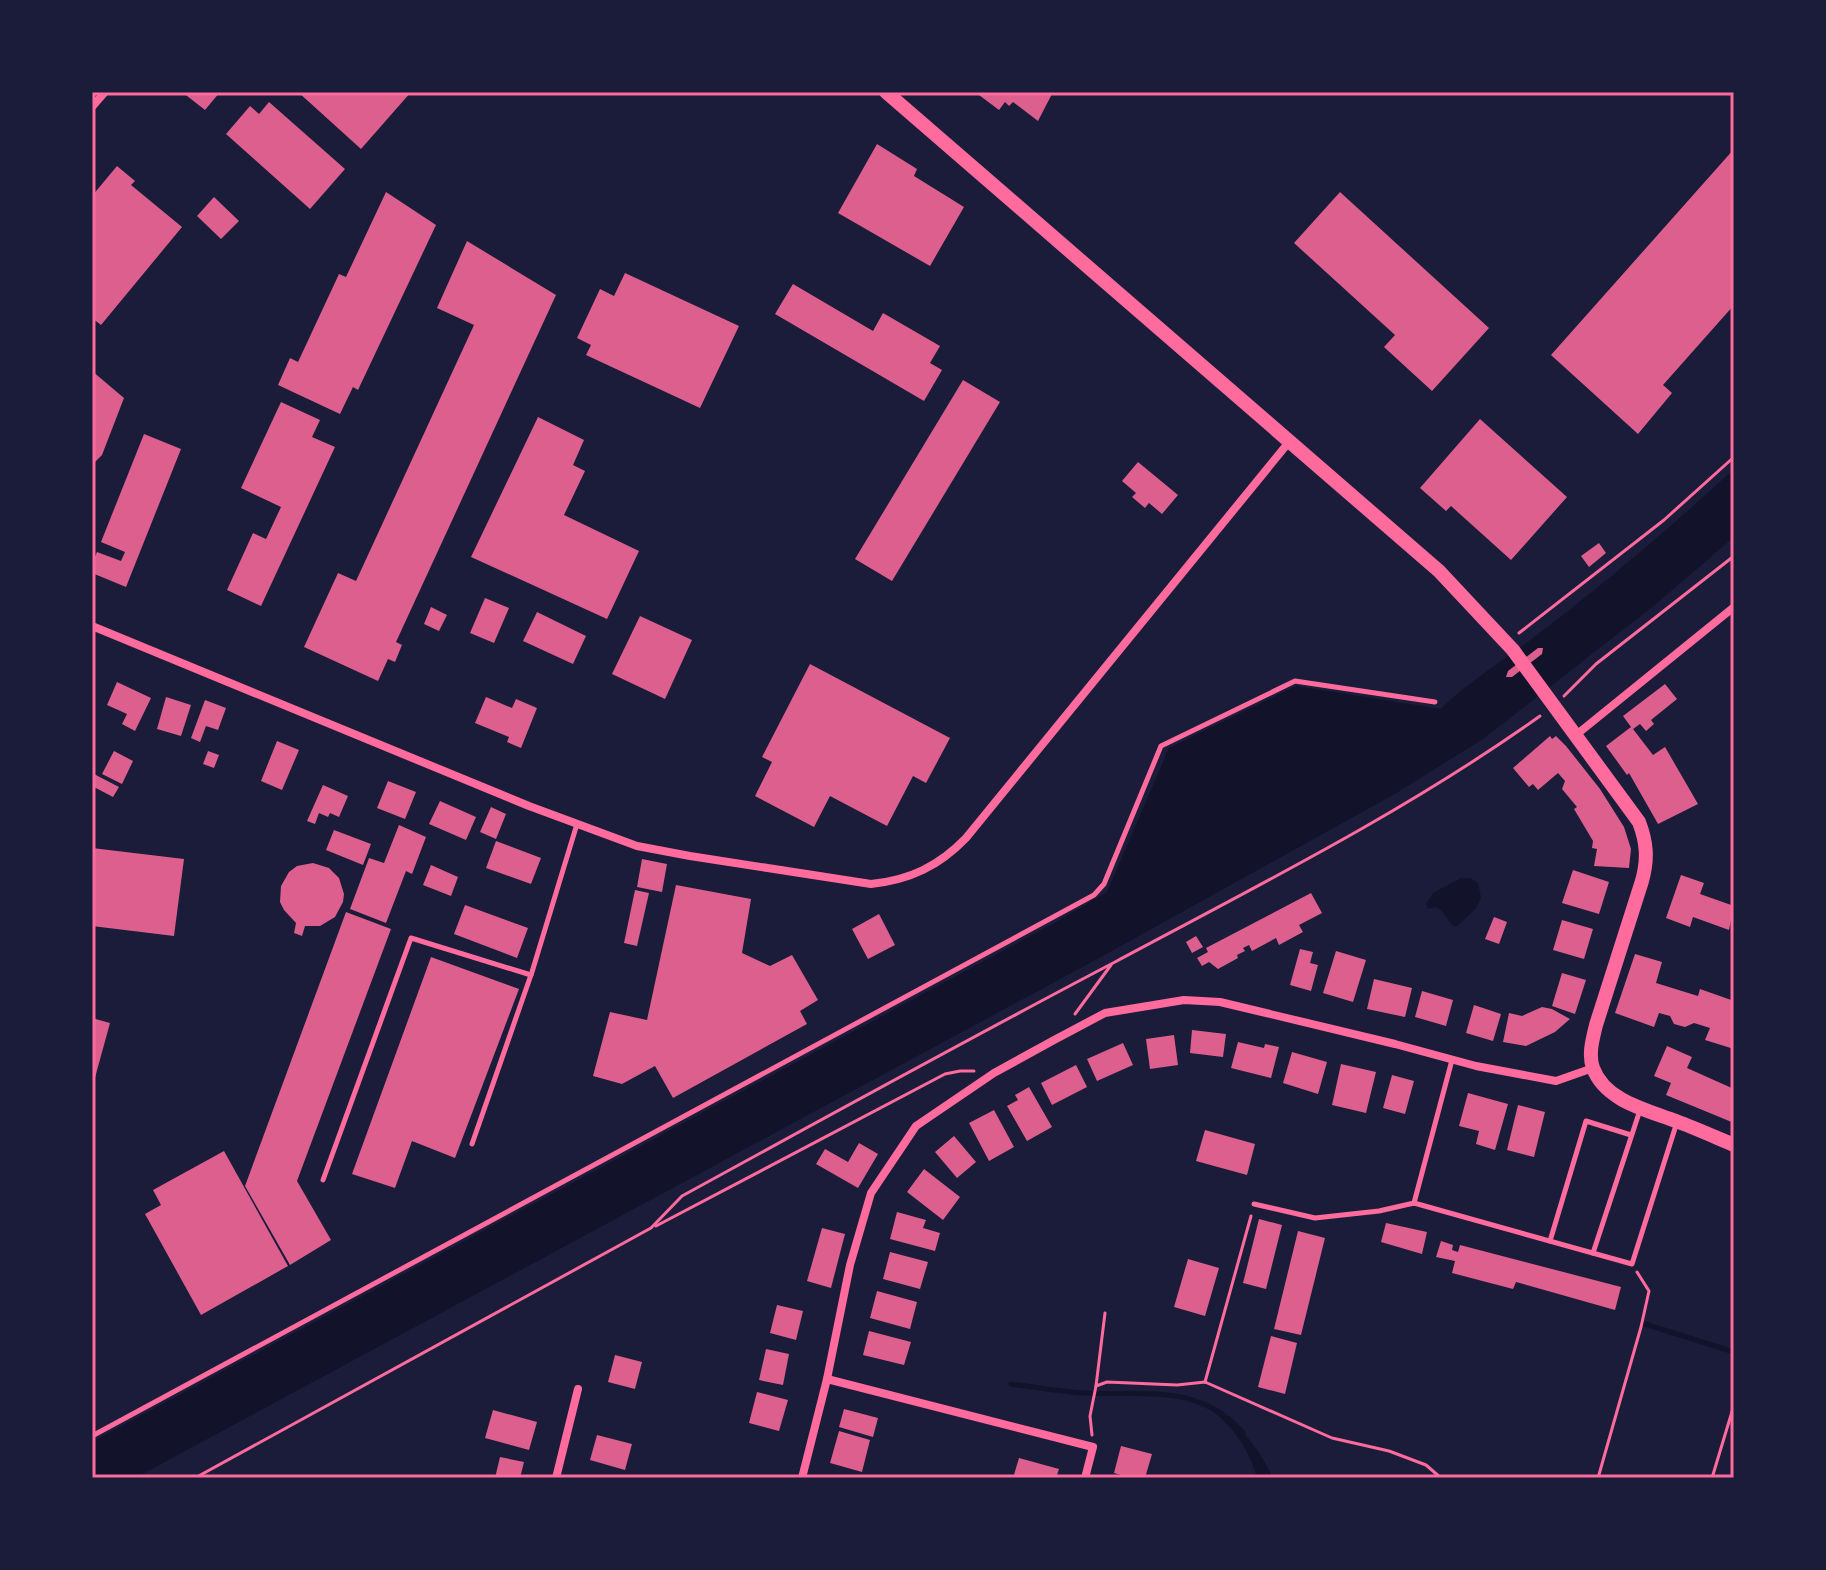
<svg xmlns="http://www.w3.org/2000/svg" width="1826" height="1570" font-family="Cabin,sans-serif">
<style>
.water{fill:#12122b}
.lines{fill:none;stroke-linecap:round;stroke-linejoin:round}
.stream{stroke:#12122b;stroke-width:5}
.building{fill:#dd5f8e}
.path{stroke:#ff6b9d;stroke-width:3}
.service{stroke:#ff6b9d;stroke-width:5}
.minor{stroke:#ff6b9d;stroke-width:8}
.tertiary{stroke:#ff6b9d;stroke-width:14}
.neatline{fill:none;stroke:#ff6b9d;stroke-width:3}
</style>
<rect width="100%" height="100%" fill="#1b1b3a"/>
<g class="water">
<path d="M1734 469V537L1656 604 1483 739 1393 795 1088 964 135 1478H92V1442L1060 920 1107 892 1169 748 1296 686 1441 709C1469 681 1502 662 1533 638 1603 585 1670 528 1734 469Z"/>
<path d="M1461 878H1470L1478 883 1481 898 1476 908 1456 927C1448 924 1446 912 1436 907L1428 909 1426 904 1433 893Z"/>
<path d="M1200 1402C1234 1417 1258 1445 1273 1478H1257C1249 1446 1228 1420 1200 1402Z"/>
</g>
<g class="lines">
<g class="stream">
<polyline points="1645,1324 1734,1352"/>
<path d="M1011 1384C1036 1387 1061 1392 1086 1393 1146 1396 1199 1383 1243 1433"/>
</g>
</g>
<g class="building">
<polygon points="182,92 220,92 205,110"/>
<polygon points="298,92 411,92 361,149"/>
<polygon points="975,92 1053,92 1038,121 1013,102 1009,106 1005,102 999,110"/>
<polygon points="269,102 345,169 310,209 226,134 250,106 259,114"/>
<polygon points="877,144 917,169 914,176 964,207 930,266 838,213"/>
<polygon points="1734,149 1734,305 1663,385 1672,393 1638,434 1551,355"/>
<polygon points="117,166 135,181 131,185 182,227 101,325 92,318 92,205 95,201 92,196"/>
<polygon points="386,192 436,225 358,390 353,387 340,414 278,385 290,358 298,362 339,274 346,277"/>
<polygon points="1340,192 1489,328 1432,391 1384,347 1395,335 1294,243"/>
<polygon points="214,197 239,221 221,239 197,216"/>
<polygon points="467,241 556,295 396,642 402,645 395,662 388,659 378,681 304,647 338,573 356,581 474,325 437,308"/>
<polygon points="625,273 739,326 700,408 586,355 591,345 577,338 600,289 614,296"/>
<polygon points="793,284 873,331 883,313 940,346 930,363 942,370 924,401 775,314"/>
<polygon points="92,371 124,398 102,455 92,465"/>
<polygon points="963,380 1000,402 892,581 855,559"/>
<polygon points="281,402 320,420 312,437 335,447 261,606 227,590 253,533 266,539 281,507 241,488"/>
<polygon points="538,417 584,440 573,465 585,471 564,515 639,551 607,619 471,557"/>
<polygon points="1480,419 1567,497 1511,560 1451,506 1446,511 1420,488"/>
<polygon points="144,434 181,449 126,587 92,573 92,564 97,552 121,561 125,552 101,542"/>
<polygon points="1138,462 1178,495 1162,514 1149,503 1145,508 1132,497 1136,493 1122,481"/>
<polygon points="1599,543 1606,553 1589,567 1581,556"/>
<polygon points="485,598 509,608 494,643 470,633"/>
<polygon points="431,607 447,615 439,631 424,624"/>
<polygon points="537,612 586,636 573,664 523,641"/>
<polygon points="640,616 692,640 665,699 612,674"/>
<polygon points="1538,648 1543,648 1542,654 1512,677 1506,677 1508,671"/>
<polygon points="810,664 950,738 926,783 913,776 887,826 830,796 814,827 755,796 772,762 762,757"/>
<polygon points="117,682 151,698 135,731 122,724 127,714 107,705"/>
<polygon points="1665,684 1677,699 1651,720 1654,724 1646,731 1640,724 1633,729 1653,755 1665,747 1698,804 1658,824 1629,773 1627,775 1606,746 1631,727 1623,716"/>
<polygon points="166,697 191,705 181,736 157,729"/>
<polygon points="486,697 512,708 516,699 537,708 521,748 507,742 509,737 475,723"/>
<polygon points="205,700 226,708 218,730 206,726 200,742 191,738"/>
<polygon points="1550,736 1552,739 1556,736 1566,746 1600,789 1624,827 1631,849 1629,868 1594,866 1597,849 1592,848 1593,841 1574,809 1577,807 1562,789 1565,781 1558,773 1538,790 1533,784 1529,787 1513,768"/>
<polygon points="277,741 299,750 282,790 261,781"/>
<polygon points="114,751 133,761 122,784 102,774"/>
<polygon points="208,751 219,755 214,768 203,764"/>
<polygon points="92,773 119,787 113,797 92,786"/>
<polygon points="388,781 416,792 405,819 377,808"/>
<polygon points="323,785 348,796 339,817 330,813 328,817 319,813 315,824 307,821"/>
<polygon points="440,801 476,817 466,840 429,824"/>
<polygon points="491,807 506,814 496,839 480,832"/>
<polygon points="399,825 426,837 412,874 406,871 386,923 350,909 369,858 384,863"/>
<polygon points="334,830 371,844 363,865 326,850"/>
<polygon points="496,841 541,858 531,884 486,868"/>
<polygon points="92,848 184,859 174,936 92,926"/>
<polygon points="642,859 667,864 662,892 637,887"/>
<polygon points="313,863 329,868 339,878 344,894 343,902 335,917 320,926 305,926 302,936 294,933 296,923 284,910 280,902 281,886 289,872 297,866"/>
<polygon points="431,865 458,877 451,896 423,885"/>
<polygon points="1573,870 1609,882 1599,914 1562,903"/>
<polygon points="1681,875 1704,883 1700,894 1734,906 1729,930 1693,917 1690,927 1666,918"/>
<polygon points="676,885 751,899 742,953 770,966 792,955 818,1000 800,1011 807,1024 673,1098 655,1066 622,1084 593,1076 610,1012 647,1020"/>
<polygon points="635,890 649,893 637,946 624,943"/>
<polygon points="1311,893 1322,913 1299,925 1303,932 1279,945 1276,938 1252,951 1249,945 1243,948 1245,951 1237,955 1238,958 1218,969 1209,962 1202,966 1197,958 1208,952 1206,948"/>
<polygon points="465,905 528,928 517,958 454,934"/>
<polygon points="346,912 391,929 297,1181 331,1240 290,1265 245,1186"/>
<polygon points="879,914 895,945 868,959 852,929"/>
<polygon points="1494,917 1507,922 1499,944 1485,939"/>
<polygon points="1562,920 1593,929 1584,959 1553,950"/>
<polygon points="1196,936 1203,947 1192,953 1186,942"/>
<polygon points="1300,949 1313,952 1310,963 1318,965 1311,991 1290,985"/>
<polygon points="1336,951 1366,960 1353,1002 1323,993"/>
<polygon points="1635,954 1662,962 1656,983 1698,996 1700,989 1734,1001 1734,1049 1705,1040 1710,1028 1694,1023 1685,1027 1674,1024 1670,1016 1659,1013 1654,1027 1615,1013"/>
<polygon points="431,957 519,989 455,1158 412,1141 395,1188 352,1174"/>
<polygon points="1562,973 1586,980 1575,1014 1552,1006"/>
<polygon points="1374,979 1412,988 1405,1017 1367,1009"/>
<polygon points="1422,991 1453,1000 1446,1026 1415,1017"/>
<polygon points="1474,1005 1501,1014 1493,1041 1466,1033"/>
<polygon points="1542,1007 1552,1009 1570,1019 1555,1032 1526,1046 1503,1042 1509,1013 1522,1016"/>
<polygon points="92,1018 110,1023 93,1085 92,1085"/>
<polygon points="1192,1030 1226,1034 1223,1057 1190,1053"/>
<polygon points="1174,1035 1178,1065 1150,1069 1146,1039"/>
<polygon points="1238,1042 1264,1048 1265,1044 1279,1047 1271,1078 1231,1068"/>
<polygon points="1123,1043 1133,1065 1097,1081 1087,1059"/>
<polygon points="1667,1046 1692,1057 1687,1068 1734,1089 1734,1123 1666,1095 1671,1083 1654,1076"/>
<polygon points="1292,1052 1327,1062 1318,1094 1283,1083"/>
<polygon points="1341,1064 1376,1072 1366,1113 1332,1105"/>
<polygon points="1076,1065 1087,1087 1052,1105 1041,1083"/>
<polygon points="1392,1075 1414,1081 1405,1114 1383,1108"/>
<polygon points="1029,1087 1052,1127 1027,1141 1007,1106 1018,1100 1015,1095"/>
<polygon points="1468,1093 1508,1104 1495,1150 1476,1144 1479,1131 1459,1126"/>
<polygon points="1518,1105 1545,1112 1534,1157 1507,1150"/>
<polygon points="994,1110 1014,1147 989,1161 969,1123"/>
<polygon points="1205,1130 1255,1144 1247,1175 1196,1161"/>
<polygon points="954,1136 976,1162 957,1178 935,1152"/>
<polygon points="859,1143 878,1154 858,1188 816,1164 825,1149 848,1162"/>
<polygon points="224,1151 288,1266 201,1315 145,1214 161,1205 153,1190"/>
<polygon points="924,1169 960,1197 943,1220 907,1192"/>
<polygon points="897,1212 926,1220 923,1228 940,1233 935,1251 890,1239"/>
<polygon points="1259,1219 1282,1225 1266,1289 1243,1283"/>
<polygon points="1386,1223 1427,1232 1422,1254 1381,1242"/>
<polygon points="822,1228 845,1234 831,1288 807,1281"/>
<polygon points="1298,1231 1325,1238 1301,1335 1274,1329"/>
<polygon points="1441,1241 1453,1245 1452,1250 1458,1252 1460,1245 1621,1287 1615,1310 1516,1282 1513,1289 1452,1273 1455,1261 1436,1257"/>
<polygon points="890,1252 928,1262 920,1289 883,1279"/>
<polygon points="1188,1259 1219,1268 1205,1316 1174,1307"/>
<polygon points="877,1291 917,1302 910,1329 870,1318"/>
<polygon points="777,1305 803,1311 796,1340 770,1333"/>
<polygon points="869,1331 911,1342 904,1365 863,1355"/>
<polygon points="1271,1336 1297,1343 1285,1394 1258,1387"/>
<polygon points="766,1349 789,1354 783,1385 759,1380"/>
<polygon points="615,1355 642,1362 635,1389 608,1382"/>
<polygon points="757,1392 788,1400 779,1431 749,1423"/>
<polygon points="844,1409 878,1418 873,1437 839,1427"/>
<polygon points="493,1410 537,1422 529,1450 485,1438"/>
<polygon points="839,1431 870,1440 862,1472 830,1463"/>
<polygon points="597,1435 632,1444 625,1470 590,1460"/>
<polygon points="1121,1446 1152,1454 1145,1478 1131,1478 1114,1473"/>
<polygon points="500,1457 524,1462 520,1478 495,1478"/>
<polygon points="1019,1458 1059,1469 1056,1478 1013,1478"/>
</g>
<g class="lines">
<g class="path">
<polyline points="1519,633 1664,520 1734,457"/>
<polyline points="1564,696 1596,664 1734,556"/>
<polyline points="1075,1014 1111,965"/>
<polyline points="656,1226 945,1074 960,1071 974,1071"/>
<polyline points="1205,1382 1251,1216"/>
<polyline points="1096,1386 1105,1313"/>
<polyline points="1092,1435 1090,1416 1096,1386 1107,1382 1177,1385 1205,1382 1332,1438 1389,1451 1426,1465 1441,1478"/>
<path d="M195 1478 651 1228 682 1196C826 1117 970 1038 1115 962 1259 885 1407 811 1540 716"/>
<polyline points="1598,1478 1641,1327 1649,1291 1637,1272"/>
<polyline points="1712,1478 1734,1405"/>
</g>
<g class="service">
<polyline points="472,1144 532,972 577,824"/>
<polyline points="323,1180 411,938 531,975"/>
<polyline points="1414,1203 1632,1264 1677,1122"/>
<polyline points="1254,1204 1315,1218 1379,1211 1414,1203 1452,1060"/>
<polyline points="1550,1241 1586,1121 1631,1135"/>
<polyline points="1593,1253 1640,1110"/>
<polyline points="92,1436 1094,895 1104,884 1161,746 1295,681 1435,702"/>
</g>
<g class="minor">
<polyline points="92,107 105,92"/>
<path d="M92 626 529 806 637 846 690 856 871 884C910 880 939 866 966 838L1289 442"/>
<polyline points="1576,735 1734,607"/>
<polyline points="827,1379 1093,1447 1085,1478"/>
<polyline points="556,1478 578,1389"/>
<polyline points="802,1478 827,1379 850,1265 871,1193 916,1126 994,1073 1056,1039 1105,1013 1184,1000 1220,1002 1395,1044 1476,1066 1556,1081 1593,1068"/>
</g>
<path class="tertiary" d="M886 92 1439 571 1513 650 1639 822C1647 843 1648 859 1642 881L1596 1025C1593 1038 1588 1054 1593 1068 1605 1101 1647 1110 1676 1121 1695 1128 1715 1137 1734 1145"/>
</g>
<rect width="1826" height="1570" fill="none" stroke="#1b1b3a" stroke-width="188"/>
<rect x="94" y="94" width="1638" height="1382" class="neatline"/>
</svg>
